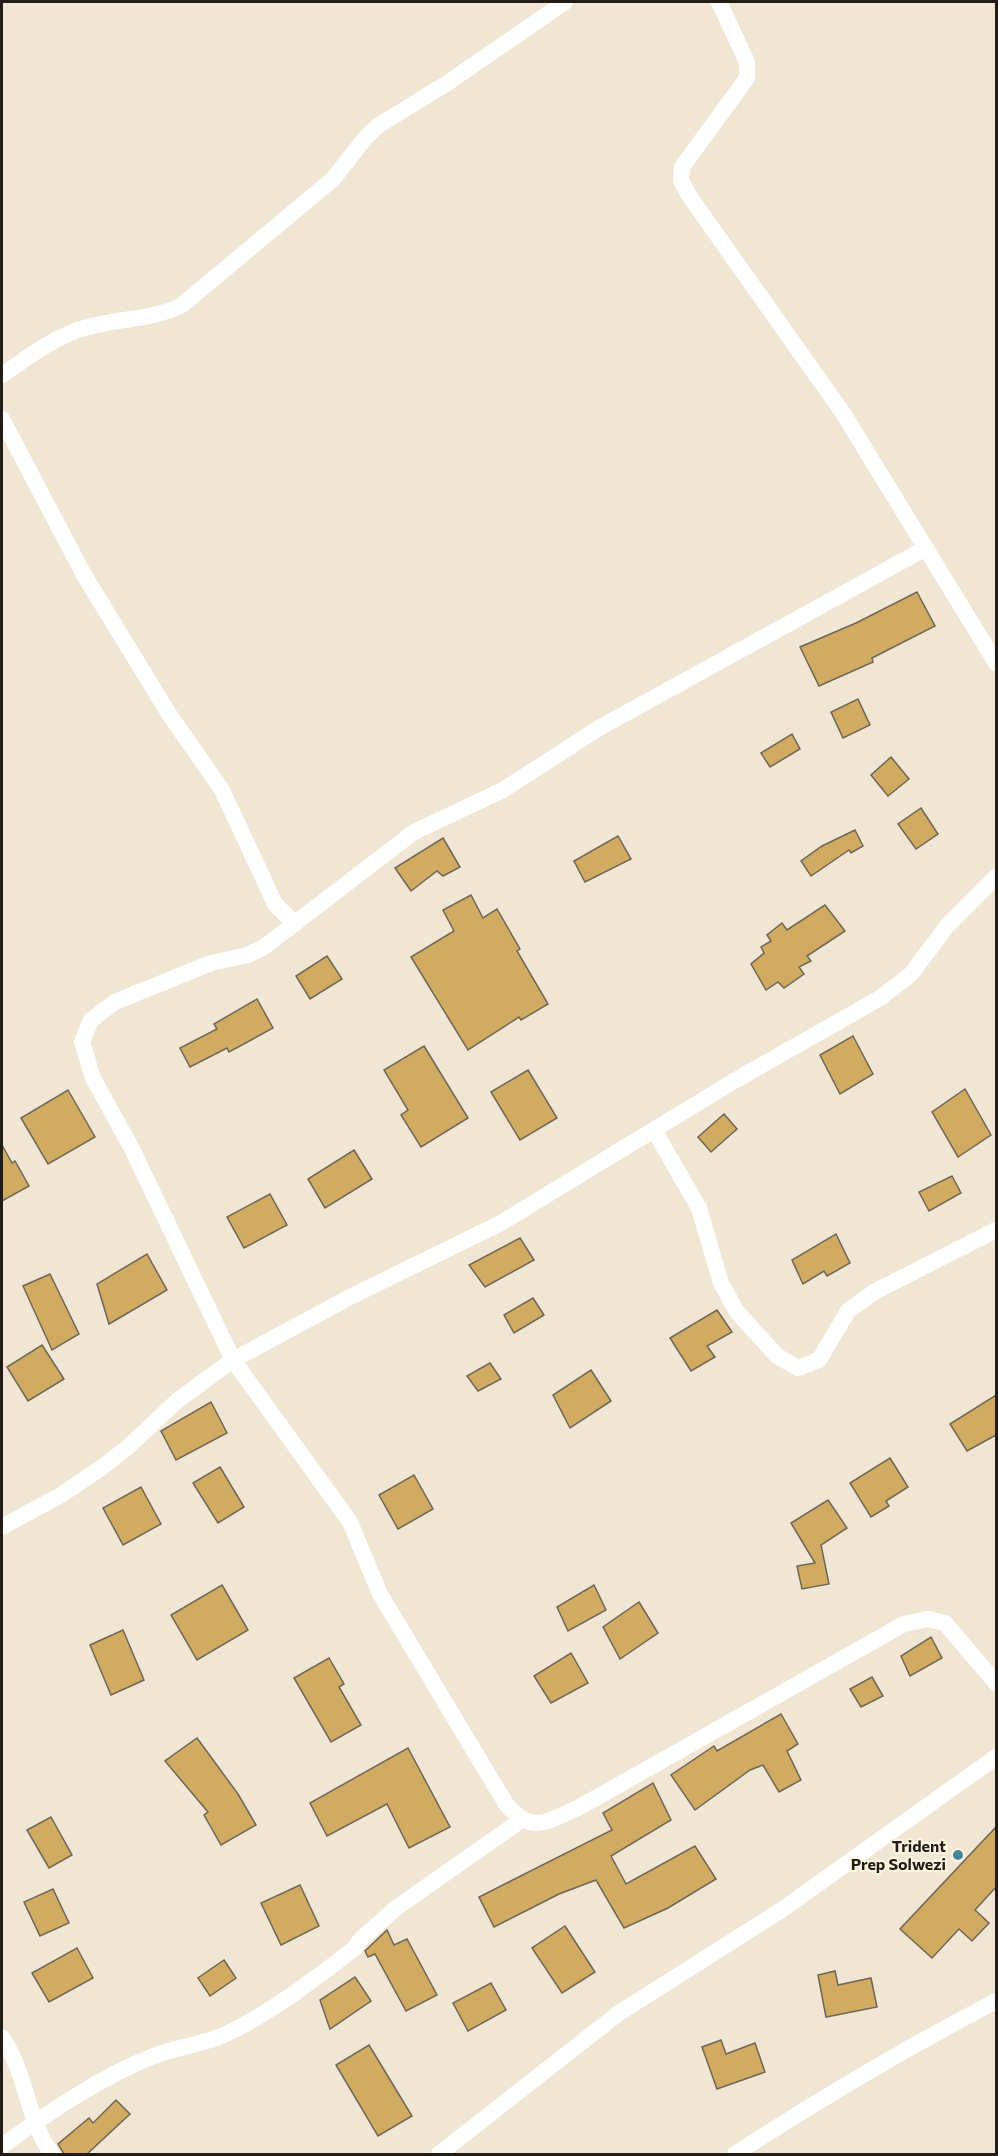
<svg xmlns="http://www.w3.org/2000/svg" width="998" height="2156" font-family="Commissioner,sans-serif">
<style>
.building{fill:#d2ab62;stroke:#6f6655;stroke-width:1.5}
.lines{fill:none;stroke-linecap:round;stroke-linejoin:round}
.minor{stroke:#fff;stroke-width:16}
.poi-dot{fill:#468699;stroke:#fff4e0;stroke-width:2}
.labels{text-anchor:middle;stroke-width:4.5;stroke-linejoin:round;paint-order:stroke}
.poi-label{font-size:16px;font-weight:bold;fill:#211d16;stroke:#fff4e0;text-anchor:end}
</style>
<rect width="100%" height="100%" fill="#f1e6d3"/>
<g class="building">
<polygon points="917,592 935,626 872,658 873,662 819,686 800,647 856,623"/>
<polygon points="858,699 870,725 843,738 831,712"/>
<polygon points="792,734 800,749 770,767 761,753"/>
<polygon points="891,757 909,779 888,796 871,775"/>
<polygon points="921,808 938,834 916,849 898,824"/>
<polygon points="855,830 863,846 851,853 849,850 811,876 801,861 822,846"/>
<polygon points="618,836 631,859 585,882 574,861"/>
<polygon points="443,838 460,867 443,876 437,871 411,891 395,868"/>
<polygon points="471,895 483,918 497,909 520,949 517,951 548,1004 521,1020 519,1017 468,1050 411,957 454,931 443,910"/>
<polygon points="825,905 845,931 807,956 811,961 799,967 804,974 784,988 778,982 766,990 751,964 764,953 761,947 771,941 767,935 782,923 787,930"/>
<polygon points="327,956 342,979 310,999 296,976"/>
<polygon points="257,999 273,1028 229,1052 227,1048 190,1067 180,1048 217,1029 214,1024"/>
<polygon points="853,1036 873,1074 840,1094 820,1055"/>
<polygon points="424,1046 468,1118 421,1147 401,1115 408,1110 384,1070"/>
<polygon points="528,1070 557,1118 520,1140 491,1092"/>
<polygon points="965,1089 991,1135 958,1157 932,1112"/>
<polygon points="68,1090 95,1137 48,1164 21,1118"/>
<polygon points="724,1114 737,1129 711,1152 698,1137"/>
<polygon points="2,1145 12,1163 15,1161 29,1186 2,1201"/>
<polygon points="354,1150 372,1179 325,1208 308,1179"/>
<polygon points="952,1176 961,1193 929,1211 919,1192"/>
<polygon points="270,1194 287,1225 244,1248 227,1217"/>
<polygon points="836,1234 850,1263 827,1276 824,1271 803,1284 792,1260"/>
<polygon points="520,1238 534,1260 485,1287 469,1265"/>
<polygon points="147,1254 167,1290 109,1324 97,1284"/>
<polygon points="50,1274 79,1334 52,1350 23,1286"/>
<polygon points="533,1298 544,1315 514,1333 504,1315"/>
<polygon points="717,1310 732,1332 707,1346 715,1357 691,1371 670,1338"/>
<polygon points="42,1345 64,1379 28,1401 7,1367"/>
<polygon points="490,1363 501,1379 478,1391 467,1376"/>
<polygon points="591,1370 611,1401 570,1428 553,1395"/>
<polygon points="996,1395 996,1435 967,1451 950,1424"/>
<polygon points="211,1402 227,1433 176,1460 161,1431"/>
<polygon points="890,1458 908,1487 886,1501 889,1506 871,1517 850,1483"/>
<polygon points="220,1467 244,1507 218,1523 193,1483"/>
<polygon points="414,1475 433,1509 398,1529 379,1495"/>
<polygon points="141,1487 161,1524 123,1545 103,1508"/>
<polygon points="828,1500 847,1528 821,1545 829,1584 802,1589 797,1566 815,1563 791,1523"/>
<polygon points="222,1585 248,1630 197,1660 171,1615"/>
<polygon points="594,1585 606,1610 568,1631 557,1607"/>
<polygon points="639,1602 658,1633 620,1659 603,1627"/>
<polygon points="123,1630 144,1680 111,1695 90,1645"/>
<polygon points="931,1637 942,1658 910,1676 901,1656"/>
<polygon points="571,1653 588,1683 551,1703 534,1676"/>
<polygon points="329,1658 344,1684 339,1687 361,1725 331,1742 294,1678"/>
<polygon points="872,1677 883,1696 861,1707 850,1689"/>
<polygon points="781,1714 798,1744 787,1751 801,1780 779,1792 763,1765 750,1770 695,1810 671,1775 714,1746 717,1751"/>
<polygon points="197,1738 238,1794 256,1825 221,1845 204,1815 208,1812 165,1761"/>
<polygon points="408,1748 450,1827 409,1848 387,1804 327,1836 310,1803"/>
<polygon points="653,1783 671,1820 611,1856 626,1884 695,1846 716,1879 668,1908 624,1928 596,1880 559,1894 494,1927 479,1897 612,1830 603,1813"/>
<polygon points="51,1817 72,1855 49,1868 27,1830"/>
<polygon points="996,1827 996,1887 975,1910 989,1923 972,1941 959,1929 932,1958 900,1929"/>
<polygon points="300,1885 319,1926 281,1945 261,1903"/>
<polygon points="53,1889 69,1923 40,1936 24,1902"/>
<polygon points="565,1926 595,1972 562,1993 532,1948"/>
<polygon points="387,1930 394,1945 407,1939 437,1995 406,2011 375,1954 368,1957 365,1951"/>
<polygon points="77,1948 93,1978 49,2002 32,1973"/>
<polygon points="224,1960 236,1978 210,1996 198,1978"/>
<polygon points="835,1971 838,1985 871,1978 877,2007 826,2017 818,1975"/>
<polygon points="355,1977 371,2001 330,2029 320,2000"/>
<polygon points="491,1983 506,2010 468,2031 453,2003"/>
<polygon points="721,2040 726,2054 755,2043 765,2072 717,2089 702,2047"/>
<polygon points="369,2045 412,2116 378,2136 336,2065"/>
<polygon points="116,2100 130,2114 87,2154 64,2154 58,2144 89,2118 93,2123"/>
</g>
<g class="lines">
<g class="minor">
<polyline points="719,2 747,62 747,78 682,167 681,180 690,197 843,413 996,663"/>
<path d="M2 375C26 359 50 340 78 330 112 318 151 321 182 305L333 179 366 137 379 125 446 84 565 2"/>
<polyline points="2,419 84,575 169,714 222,790 275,904 295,924"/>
<path d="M926 548 599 728 503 790 414 832 264 947 248 955 211 963 115 1002 91 1020 82 1042 93 1078 132 1149 233 1360 350 1522 380 1594 506 1804C532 1835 545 1822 578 1808L904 1624 928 1619 945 1623 996 1683"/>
<polyline points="654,1130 699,1208 721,1283 737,1312 777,1356 798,1368 819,1360 848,1311 874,1292 996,1230"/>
<polyline points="2,1527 61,1495 101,1468 128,1447 178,1400 233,1360 352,1296 499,1224 734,1081 880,998 911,974 947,926 996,877"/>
<path d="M2 2037C27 2074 27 2121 52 2154"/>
<path d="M2 2146C48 2113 99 2078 151 2057 175 2047 202 2045 226 2034 272 2012 315 1979 355 1948L360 1940 396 1908 520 1821"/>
<polyline points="439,2154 619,2013 783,1909 996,1757"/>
<path d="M735 2154C820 2099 906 2048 996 2001"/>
</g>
</g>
<circle class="poi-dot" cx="958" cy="1855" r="6"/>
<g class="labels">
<g class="poi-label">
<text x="946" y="1852">Trident<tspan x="946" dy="18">Prep Solwezi</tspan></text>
</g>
</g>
<rect width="998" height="2156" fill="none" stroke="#211d16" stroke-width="6"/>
</svg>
